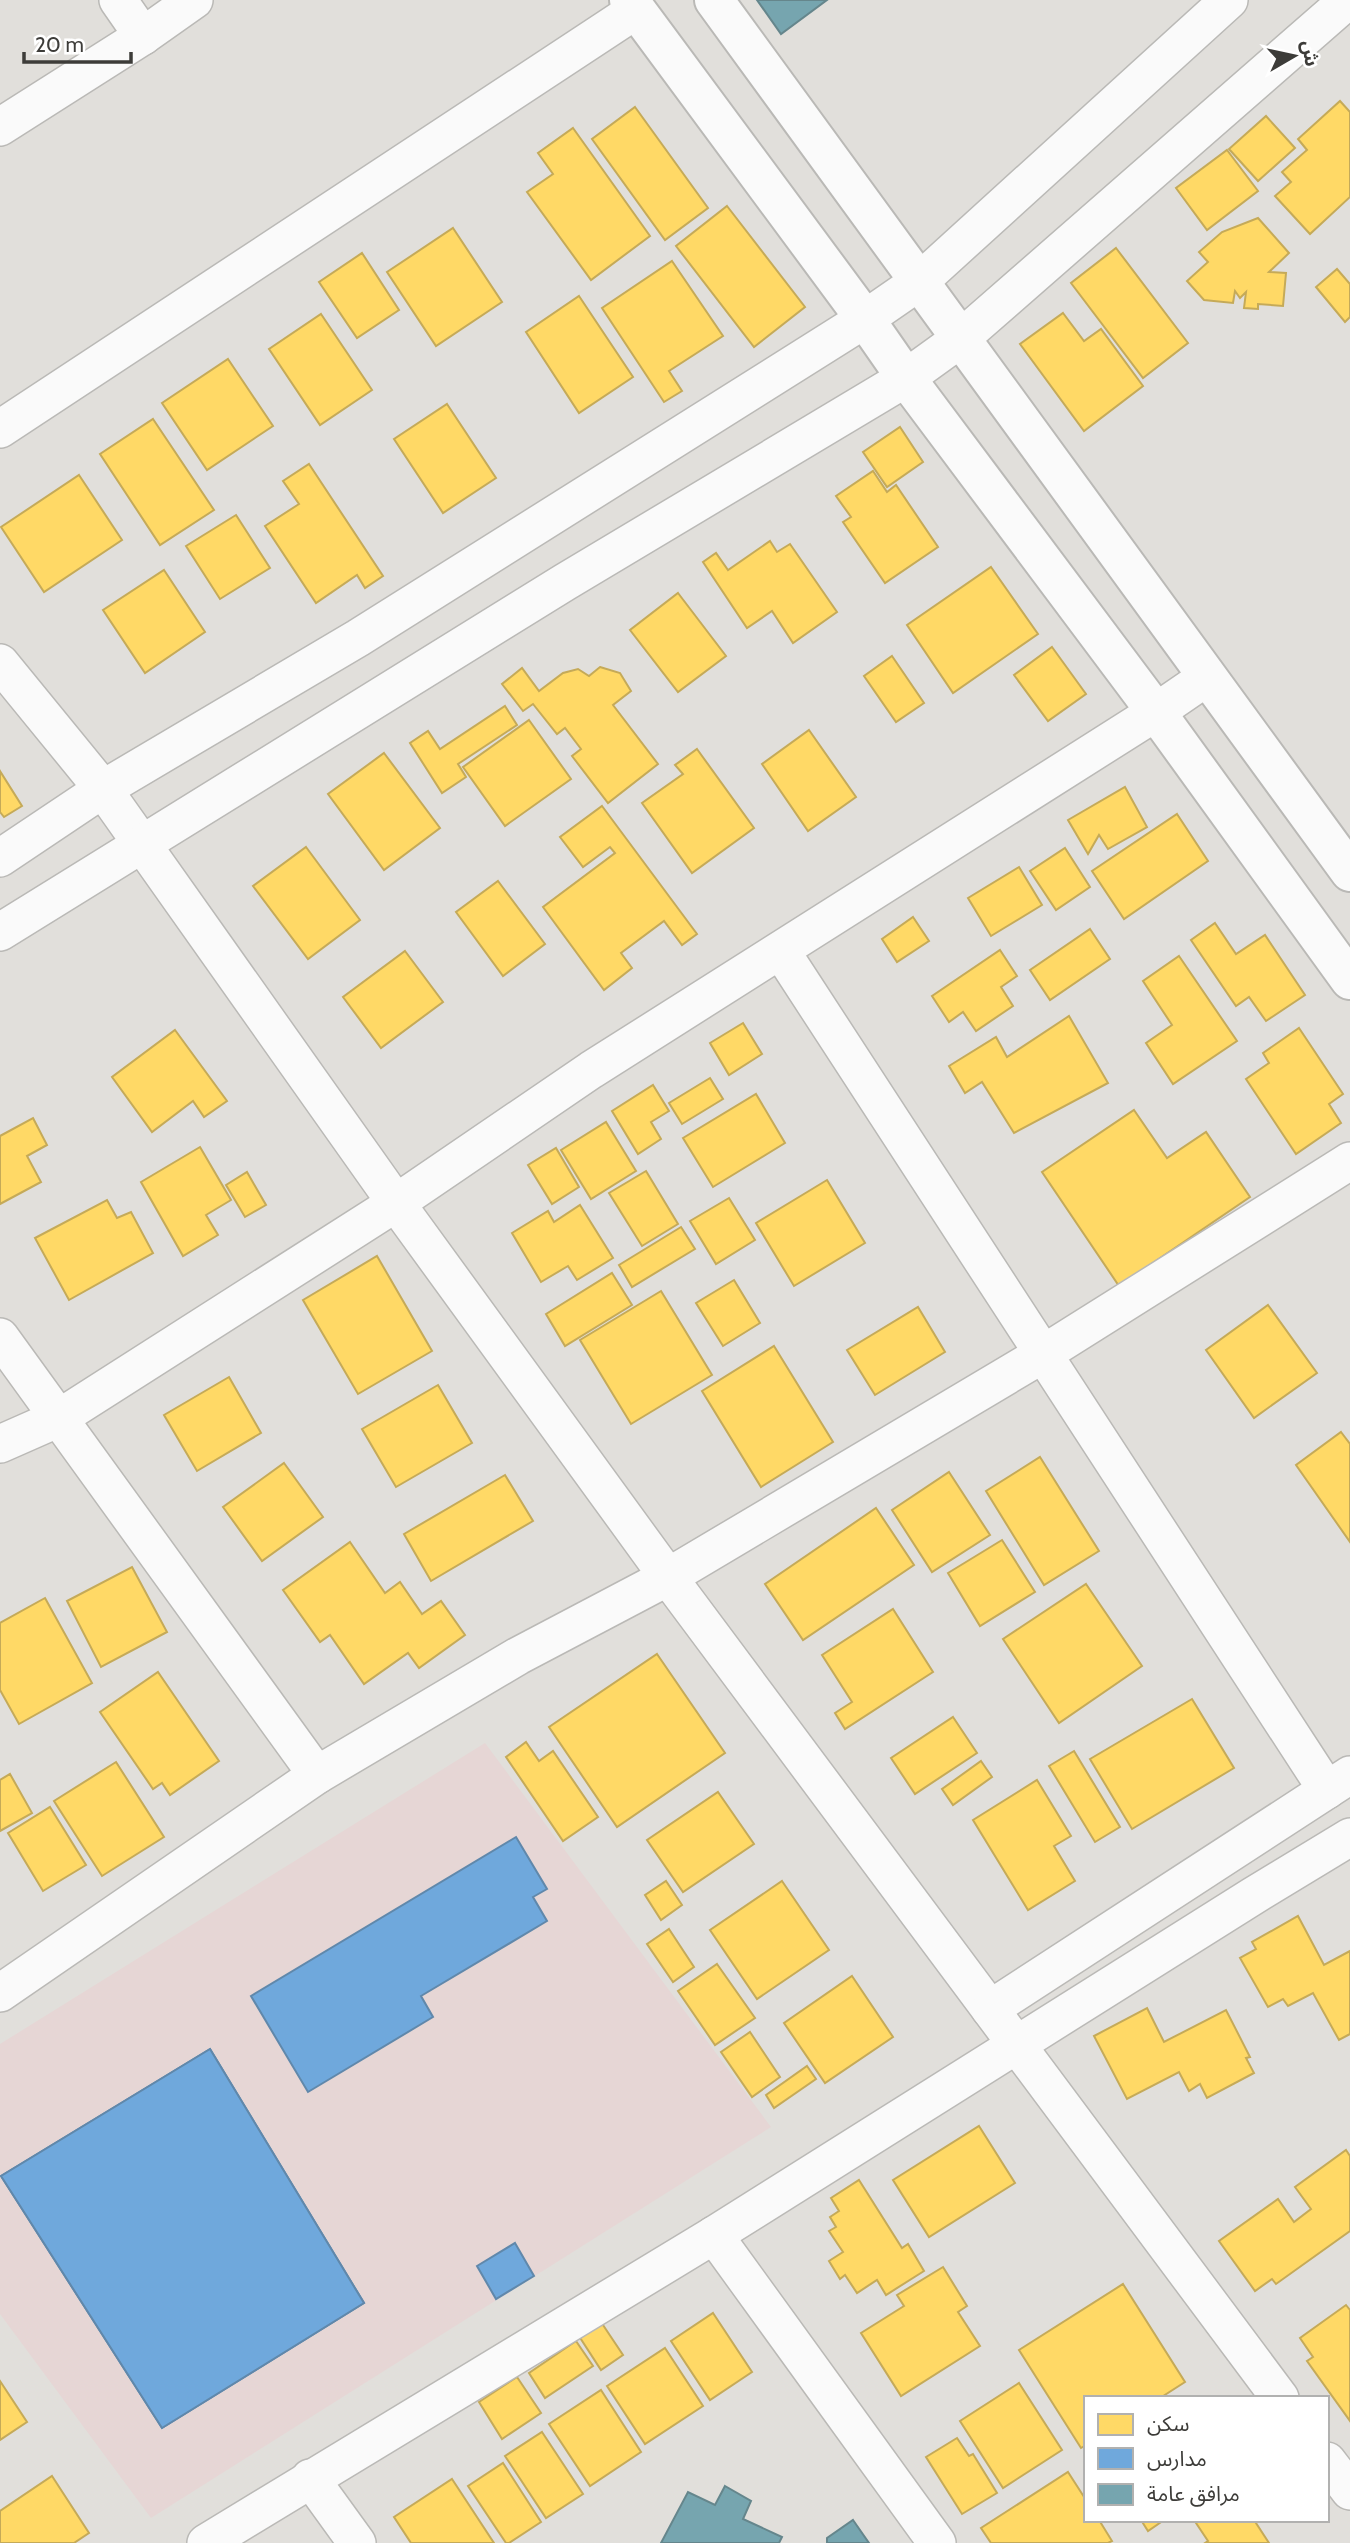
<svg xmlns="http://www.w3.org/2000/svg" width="1350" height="2543" font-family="Cabin,'Noto Sans Arabic',sans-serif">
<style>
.education{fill:#e6d6d5}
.homes{fill:#ffd966;stroke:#c5aa58;stroke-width:2}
.schools{fill:#6fa8dc;stroke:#6088ab;stroke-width:2;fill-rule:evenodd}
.public{fill:#76a5af;stroke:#65868c;stroke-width:2}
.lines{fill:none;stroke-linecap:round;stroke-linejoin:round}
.street-casing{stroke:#bab9b6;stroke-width:40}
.secondary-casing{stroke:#bab9b6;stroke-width:42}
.street{stroke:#fafafa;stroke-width:37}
.secondary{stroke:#fafafa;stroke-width:38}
</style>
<rect width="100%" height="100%" fill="#e1dfdb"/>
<polygon class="education" points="485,1743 771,2127 151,2518 0,2314 0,2044"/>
<g class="homes">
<polygon points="1340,101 1350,112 1350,197 1310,234 1275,196 1291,182 1282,172 1307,150 1298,139"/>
<polygon points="635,107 708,208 665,240 592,139"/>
<polygon points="1266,116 1295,148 1258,181 1229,149"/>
<polygon points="573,128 650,236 591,280 527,192 553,174 538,153"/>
<polygon points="1227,150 1258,191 1207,230 1176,188"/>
<polygon points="727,206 805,307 754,347 676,246"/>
<polygon points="1258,218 1289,253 1269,272 1286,273 1283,306 1258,304 1258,309 1244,308 1246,292 1240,298 1235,291 1233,303 1204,300 1187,281 1208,262 1199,252 1222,232"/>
<polygon points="453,228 502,302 436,346 387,272"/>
<polygon points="1116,248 1188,343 1143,378 1071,283"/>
<polygon points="362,253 399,310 357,338 319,282"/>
<polygon points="672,261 723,336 669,371 682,391 664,402 602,308"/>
<polygon points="1337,269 1350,284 1350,317 1345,322 1316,287"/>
<polygon points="579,296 633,377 579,413 526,332"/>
<polygon points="1063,313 1084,341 1101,329 1143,386 1084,431 1020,344"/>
<polygon points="321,314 372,390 320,425 269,349"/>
<polygon points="228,359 273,426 207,470 162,403"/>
<polygon points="447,404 496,478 443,513 394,439"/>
<polygon points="153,419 214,510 160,545 100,454"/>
<polygon points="900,427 923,462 887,487 863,452"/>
<polygon points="309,464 383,576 365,588 357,575 316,603 265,526 299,504 283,481"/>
<polygon points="873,471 887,492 896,485 938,547 885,583 843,522 851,517 836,496"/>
<polygon points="79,475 122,540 44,592 1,527"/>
<polygon points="236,515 270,568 220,599 186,546"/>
<polygon points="770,541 777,552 790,544 837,612 793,643 772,611 747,628 703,562 716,553 728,570"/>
<polygon points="991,567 1038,634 953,693 907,625"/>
<polygon points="164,570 205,632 145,673 103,610"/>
<polygon points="678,593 726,656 678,692 630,630"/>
<polygon points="1052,647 1086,694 1048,721 1014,675"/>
<polygon points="892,656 924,703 896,722 864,676"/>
<polygon points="600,667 620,673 631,691 613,705 658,764 608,803 572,756 581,749 565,728 557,734 533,704 523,711 502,684 522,668 539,691 563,673 578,669 589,676"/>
<polygon points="505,706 517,725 458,764 466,777 442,793 410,743 428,731 440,749"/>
<polygon points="529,720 571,779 505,826 463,767"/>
<polygon points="809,730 856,797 808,831 762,764"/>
<polygon points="697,749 754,828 692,873 642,803 683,774 675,765"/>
<polygon points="384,753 440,828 384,870 328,794"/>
<polygon points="0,771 22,806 4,817 0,812"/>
<polygon points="1125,787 1147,827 1108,849 1099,835 1088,854 1068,820"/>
<polygon points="602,806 697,934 682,945 664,921 621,953 632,968 604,990 543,907 615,853 610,847 583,867 560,837"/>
<polygon points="1177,814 1208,861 1124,919 1092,871"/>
<polygon points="306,847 360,920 308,959 253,886"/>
<polygon points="1065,848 1090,887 1056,910 1030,871"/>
<polygon points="1019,867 1042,905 991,936 968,898"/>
<polygon points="498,881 545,944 503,976 456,912"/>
<polygon points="913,917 929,941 897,962 882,939"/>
<polygon points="1215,923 1236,954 1265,935 1305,995 1266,1021 1249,997 1236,1006 1191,940"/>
<polygon points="1090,929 1110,959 1050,1000 1030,970"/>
<polygon points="1000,950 1017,976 1001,987 1013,1006 976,1031 963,1012 949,1022 932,996"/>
<polygon points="405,951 443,1002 381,1048 343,997"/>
<polygon points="1179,956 1237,1041 1173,1084 1146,1043 1172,1025 1143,981"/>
<polygon points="1069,1016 1108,1083 1014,1133 982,1082 965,1093 949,1066 996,1037 1007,1057"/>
<polygon points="743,1023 762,1054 729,1075 710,1043"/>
<polygon points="1299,1028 1343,1094 1329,1104 1341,1123 1296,1154 1246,1079 1269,1063 1263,1053"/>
<polygon points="175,1030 227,1101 204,1117 193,1101 152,1132 112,1077"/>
<polygon points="710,1078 723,1099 682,1124 669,1103"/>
<polygon points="653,1085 669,1111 651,1122 661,1139 638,1154 612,1111"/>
<polygon points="756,1094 785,1143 713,1187 683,1138"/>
<polygon points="1134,1110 1167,1158 1206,1132 1250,1197 1119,1286 1042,1172"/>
<polygon points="33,1118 47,1145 27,1156 41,1182 0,1204 0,1136"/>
<polygon points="606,1122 636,1171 591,1199 561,1150"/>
<polygon points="200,1147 231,1200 206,1215 218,1235 183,1256 141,1182"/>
<polygon points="556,1148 579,1187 552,1204 528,1165"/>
<polygon points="646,1171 678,1224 642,1246 609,1193"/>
<polygon points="247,1172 266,1205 245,1217 226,1185"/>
<polygon points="827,1180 865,1243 794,1286 756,1223"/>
<polygon points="729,1198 755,1240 716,1264 690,1221"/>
<polygon points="107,1200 117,1218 131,1212 153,1253 69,1300 35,1238"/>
<polygon points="580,1205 613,1258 577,1280 568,1266 541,1282 512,1233 548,1211 554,1222"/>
<polygon points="681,1227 695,1249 632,1287 619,1265"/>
<polygon points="377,1256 432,1351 358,1394 303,1300"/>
<polygon points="612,1273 632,1305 565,1346 546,1314"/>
<polygon points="734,1280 760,1323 723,1346 696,1303"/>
<polygon points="661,1291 712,1375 631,1424 580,1340"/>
<polygon points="1268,1305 1317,1373 1254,1418 1206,1350"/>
<polygon points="918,1307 945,1352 875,1395 847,1350"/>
<polygon points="774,1346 833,1442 761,1487 702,1391"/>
<polygon points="229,1377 261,1433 197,1471 164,1415"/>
<polygon points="438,1385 472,1443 396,1487 362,1429"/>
<polygon points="1341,1432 1350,1444 1350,1542 1296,1465"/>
<polygon points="1040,1457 1099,1551 1044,1585 986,1491"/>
<polygon points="284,1463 323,1517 262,1561 223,1507"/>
<polygon points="949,1472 990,1535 932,1572 892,1510"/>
<polygon points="505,1475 533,1521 431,1581 404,1534"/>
<polygon points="876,1508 914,1565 803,1640 765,1584"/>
<polygon points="1002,1540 1035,1592 980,1626 948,1573"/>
<polygon points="350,1542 385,1593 400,1582 422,1614 441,1601 465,1635 419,1668 408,1653 364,1684 330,1635 320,1642 283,1590"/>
<polygon points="132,1567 167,1632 101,1667 67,1601"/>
<polygon points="1086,1584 1142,1666 1059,1723 1003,1639"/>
<polygon points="45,1598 92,1683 19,1724 0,1690 0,1623"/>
<polygon points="893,1609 933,1672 845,1729 835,1713 852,1702 822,1655"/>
<polygon points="657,1654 725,1753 617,1827 549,1727"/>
<polygon points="158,1672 219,1761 170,1795 162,1783 153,1789 100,1712"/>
<polygon points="1192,1699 1234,1768 1132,1829 1090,1759"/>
<polygon points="953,1717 977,1753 915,1794 891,1758"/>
<polygon points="526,1742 539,1761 553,1751 598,1817 563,1841 506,1757"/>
<polygon points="1074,1751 1120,1827 1095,1842 1049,1766"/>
<polygon points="981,1761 992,1777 953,1805 942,1789"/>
<polygon points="116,1762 164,1837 102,1876 54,1801"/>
<polygon points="10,1774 32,1813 0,1831 0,1780"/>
<polygon points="1037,1780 1071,1836 1054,1846 1075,1881 1028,1910 973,1820"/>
<polygon points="718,1792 754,1844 683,1892 647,1840"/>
<polygon points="50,1807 86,1865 43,1891 8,1833"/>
<polygon points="666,1881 682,1905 661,1920 645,1895"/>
<polygon points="782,1881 829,1950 757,1999 710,1930"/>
<polygon points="1298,1916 1324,1965 1350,1951 1350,2034 1339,2040 1313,1993 1288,2006 1283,1999 1268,2007 1240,1958 1256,1949 1252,1942"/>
<polygon points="669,1929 694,1967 673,1982 647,1944"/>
<polygon points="717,1964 755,2018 715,2045 678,1991"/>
<polygon points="852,1976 893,2037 825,2083 784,2023"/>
<polygon points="1147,2008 1164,2042 1226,2010 1250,2057 1246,2058 1254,2073 1207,2098 1200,2084 1189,2091 1179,2072 1127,2099 1094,2036"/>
<polygon points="750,2032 780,2077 752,2097 721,2052"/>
<polygon points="807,2066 816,2079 774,2108 766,2095"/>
<polygon points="979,2126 1015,2183 929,2237 893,2180"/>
<polygon points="1346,2150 1350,2156 1350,2231 1276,2284 1272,2279 1255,2291 1219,2241 1278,2199 1294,2222 1311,2209 1295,2187"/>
<polygon points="859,2180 902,2248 908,2244 924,2271 886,2295 877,2280 857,2293 845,2275 840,2279 829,2261 843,2252 829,2231 836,2227 830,2217 839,2211 831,2198"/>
<polygon points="943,2267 967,2306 958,2312 980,2346 901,2396 861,2333 904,2306 897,2295"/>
<polygon points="1123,2284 1185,2382 1160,2398 1086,2398 1086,2445 1081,2448 1019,2350"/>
<polygon points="1346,2305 1350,2310 1350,2421 1307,2361 1313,2357 1300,2338"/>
<polygon points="713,2313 752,2372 710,2400 671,2341"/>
<polygon points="599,2319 623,2355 601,2370 577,2333"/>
<polygon points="576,2341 593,2366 545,2398 529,2373"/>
<polygon points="665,2348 703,2406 645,2444 607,2386"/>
<polygon points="517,2377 541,2413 502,2439 479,2402"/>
<polygon points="0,2381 27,2422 0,2440"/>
<polygon points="1019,2383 1062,2450 1003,2488 960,2421"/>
<polygon points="601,2390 641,2452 590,2486 549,2424"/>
<polygon points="542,2432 583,2494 546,2518 505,2456"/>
<polygon points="957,2438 969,2456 973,2454 997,2493 962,2514 926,2457"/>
<polygon points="503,2463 541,2522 509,2543 506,2543 468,2486"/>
<polygon points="1068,2472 1086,2500 1086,2520 1099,2520 1112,2541 1108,2543 991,2543 981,2528"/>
<polygon points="52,2476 89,2533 74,2543 0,2543 0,2511"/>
<polygon points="452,2479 494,2543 411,2543 394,2517"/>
<polygon points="1141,2520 1164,2520 1148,2531"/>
<polygon points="1194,2520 1254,2520 1269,2543 1205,2543 1208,2541"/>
</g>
<g class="schools">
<polygon points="516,1837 547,1889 533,1897 547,1921 421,1996 433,2017 308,2092 251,1996"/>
<path d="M210 2049 364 2303 162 2428 1 2176ZM132 2146 184 2238 120 2276 64 2186Z"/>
<polygon points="210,2049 364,2303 162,2428 1,2176"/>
<polygon points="515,2243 534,2276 496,2299 477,2266"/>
</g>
<g class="public">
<polygon points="757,0 827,0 781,34"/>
<polygon points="725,2486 751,2501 743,2519 782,2537 779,2543 661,2543 688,2492 715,2505"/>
<polygon points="853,2520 869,2543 827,2543 827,2538"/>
</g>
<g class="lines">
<g class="street-casing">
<g id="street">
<polyline points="118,0 143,36"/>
<polyline points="0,127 143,36 194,0"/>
<polyline points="0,429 636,10"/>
<polyline points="0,663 103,789 396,1203 668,1577 1280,2398"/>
<polyline points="0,858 103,789 358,638 865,319 920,281 1229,0"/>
<polyline points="0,932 565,582 906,378 960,339 1348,0"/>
<polyline points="781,951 1327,1790"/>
<polyline points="0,1337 317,1775"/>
<polyline points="0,1444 59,1418 396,1203 591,1070 1156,712 1207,677"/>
<polyline points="0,1993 317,1775 518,1656 668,1577 1043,1354 1350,1161"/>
<polyline points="990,2009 1350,1775"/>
<polyline points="714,2235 937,2543"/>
<polyline points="1327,2461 1350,2491"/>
<polyline points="310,2478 357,2543"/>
<polyline points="206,2543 714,2235 1253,1896 1350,1837"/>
</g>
</g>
<g class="secondary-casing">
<g id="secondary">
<polyline points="629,0 865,319 906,378 1156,712 1350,980"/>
<polyline points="714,0 1350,872"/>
</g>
</g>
<use href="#street" class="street"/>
<use href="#secondary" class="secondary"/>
</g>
<rect x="1084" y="2396" width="245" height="126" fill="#ffffff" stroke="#b1b1b0" stroke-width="2"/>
<rect x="1098" y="2414" width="35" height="21" fill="#ffd966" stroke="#b1b1b0" stroke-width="2"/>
<text x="1147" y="2431" font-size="21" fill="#3d3c39">سكن</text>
<rect x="1098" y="2448" width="35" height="21" fill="#6fa8dc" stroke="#b1b1b0" stroke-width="2"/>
<text x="1147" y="2466" font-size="21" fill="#3d3c39">مدارس</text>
<rect x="1098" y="2484" width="35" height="21" fill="#76a5af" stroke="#b1b1b0" stroke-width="2"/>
<text x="1147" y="2501" font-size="21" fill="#3d3c39">مرافق عامة</text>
<g transform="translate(1294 56) rotate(81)" stroke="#ffffff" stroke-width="5" paint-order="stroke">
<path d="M0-5L12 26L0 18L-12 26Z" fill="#3d3c39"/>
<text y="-10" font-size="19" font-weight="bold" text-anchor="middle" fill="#3d3c39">ش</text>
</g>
<path d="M24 52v10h107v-10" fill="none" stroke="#3d3c39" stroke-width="3.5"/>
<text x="35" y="52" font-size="21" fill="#3d3c39" stroke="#ffffff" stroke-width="5" paint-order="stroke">20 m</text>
</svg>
